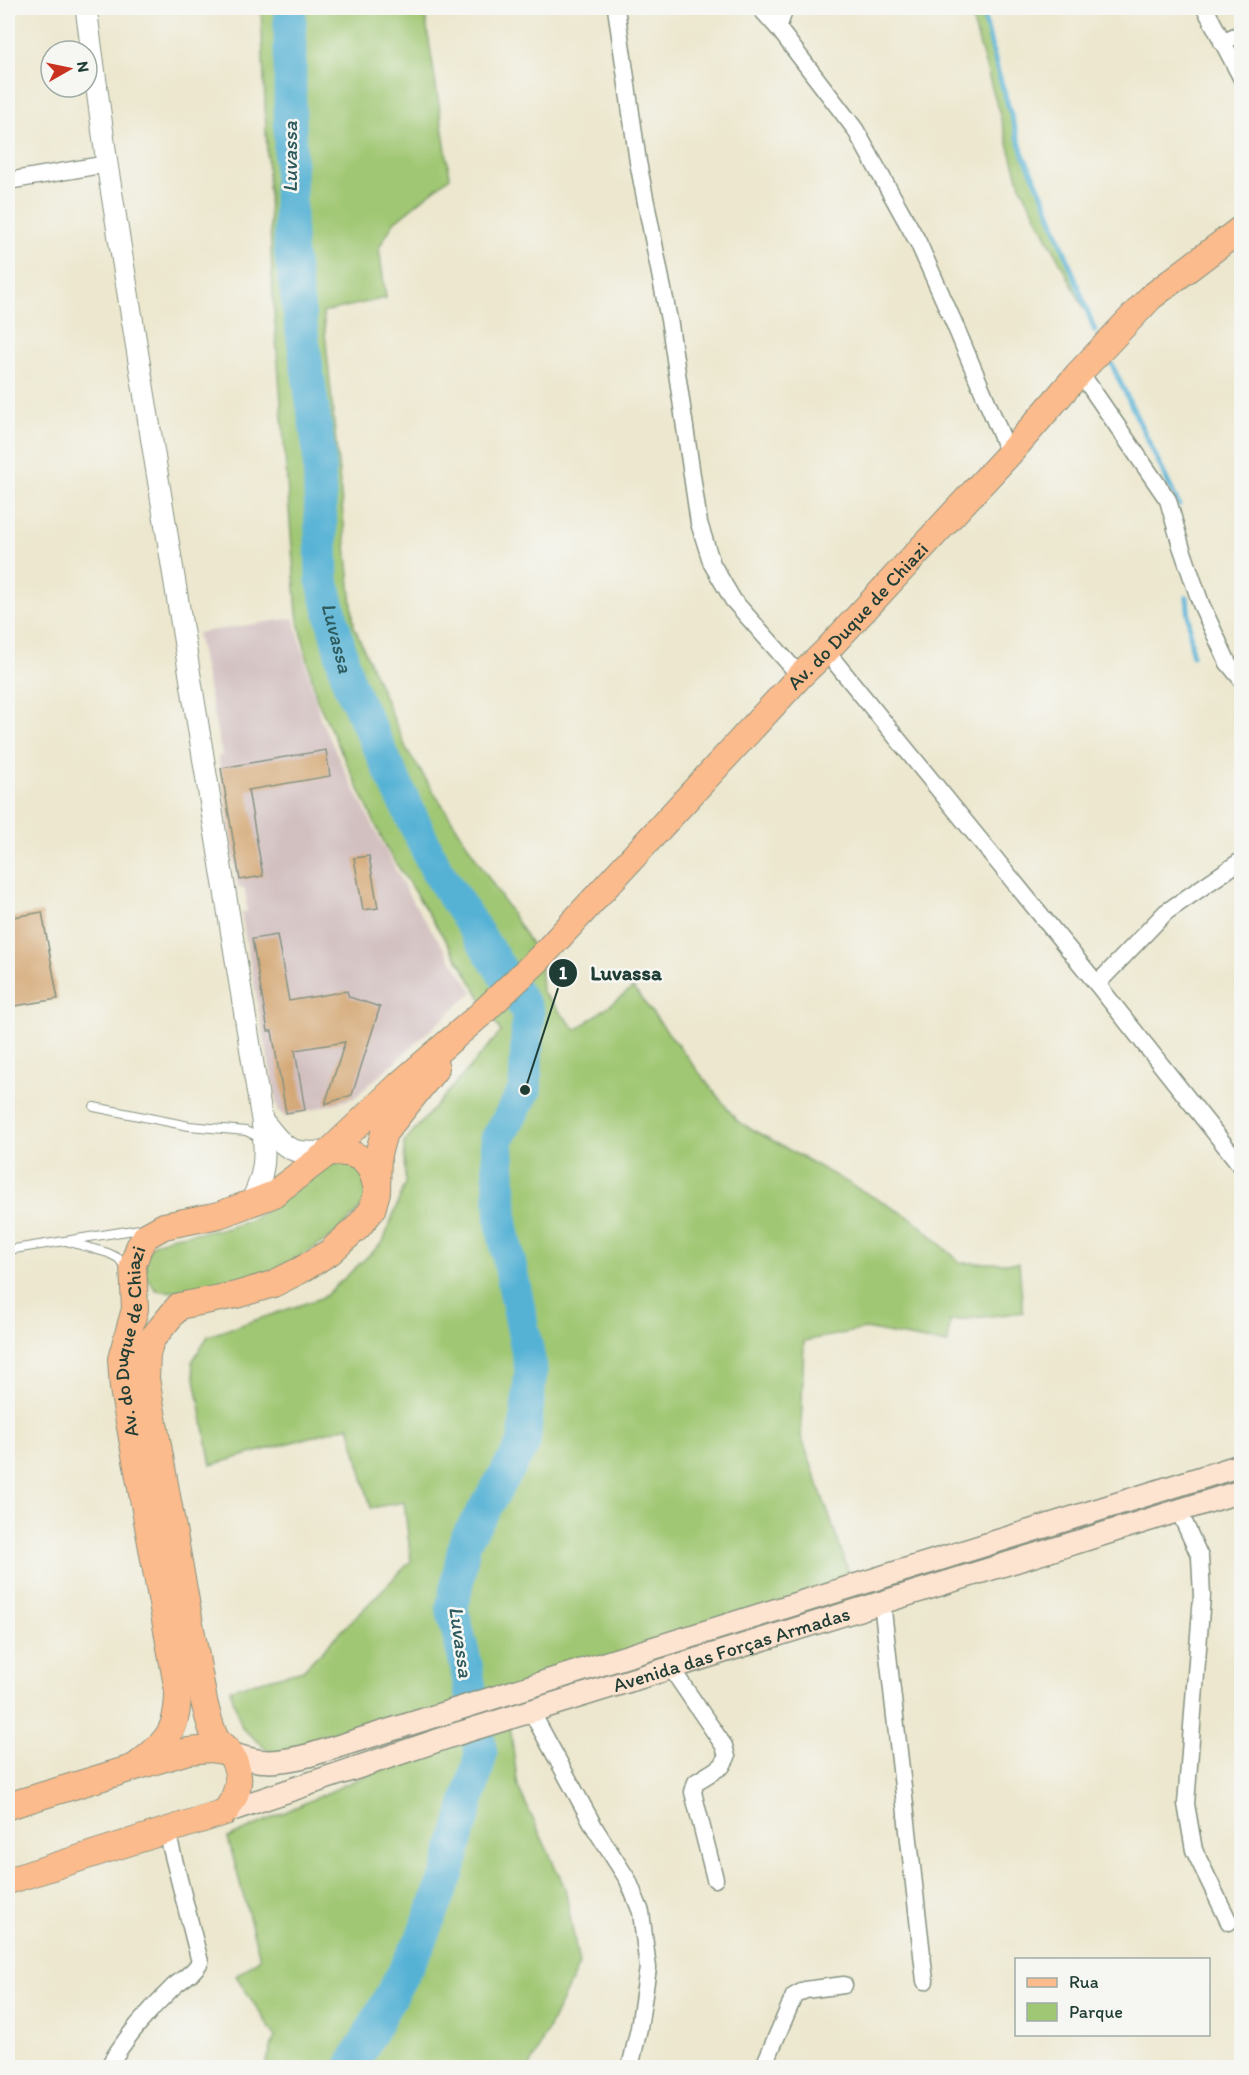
<svg xmlns="http://www.w3.org/2000/svg" width="1249" height="2075" font-family="Itim,sans-serif">
<style>
.industrial{fill:#d2bfc0}
.green{fill:#a0c773;stroke:#608254;stroke-width:1.5}
.lines{fill:none;stroke-linecap:round;stroke-linejoin:round}
.stream{stroke:#57b2d5;stroke-width:5}
.river{stroke:#57b2d5;stroke-width:33}
.building{fill:#d4a774}
.service-casing{stroke:#869281;stroke-width:10}
.minor-casing{stroke:#869281;stroke-width:19}
.tertiary-casing{stroke:#869281;stroke-width:23}
.secondary-casing{stroke:#869281;stroke-width:25}
.primary-casing{stroke:#869281;stroke-width:28}
.service{stroke:#fff;stroke-width:8}
.minor{stroke:#fff;stroke-width:16}
.tertiary{stroke:#fff;stroke-width:21}
.secondary{stroke:#fde4d1;stroke-width:22}
.primary{stroke:#fbbb8c;stroke-width:26}
.labels{text-anchor:middle;stroke-width:5;stroke-linejoin:round;paint-order:stroke}
.street-label{font-size:20px;fill:#1f3d34;stroke:#f6f6f2}
.water-label{font-size:21px;font-style:italic;fill:#2d5a5c;stroke:#f6f6f2}
.leader{fill:none;stroke:#1f3d34;stroke-width:2}
.callout-dot{fill:#1f3d34;stroke:#f6f6f2;stroke-width:2}
.mark-label{font-size:18px;text-anchor:middle;font-weight:bold;fill:#fff}
.callout-label{font-size:21px;text-anchor:middle;font-weight:bold;fill:#1f3d34;stroke:#f6f6f2;stroke-width:5;stroke-linejoin:round;paint-order:stroke}
</style>
<rect width="100%" height="100%" fill="#f6f6f2"/>
<filter id="ink" filterUnits="userSpaceOnUse"><feTurbulence type="fractalNoise" baseFrequency=".0167" numOctaves="2"/><feDisplacementMap in="SourceGraphic" scale="12" xChannelSelector="R" yChannelSelector="G"/><feConvolveMatrix kernelMatrix="1 2 1 2 8 2 1 2 1" color-interpolation-filters="sRGB"/></filter>
<filter id="wash" filterUnits="userSpaceOnUse"><feTurbulence type="fractalNoise" baseFrequency=".008" numOctaves="4" result="noise"/><feDisplacementMap in="SourceGraphic" scale="24" xChannelSelector="R" yChannelSelector="G"/><feGaussianBlur stdDeviation="1.35" result="paint"/><feColorMatrix in="noise" values="0 0 0 0 0 0 0 0 0 0 0 0 0 0 0 0 0 1.4 0 .05"/><feComposite in="paint" operator="in"/></filter>
<g filter="url(#wash)">
<rect width="100%" height="100%" fill="#ece7ce"/>
<polygon class="industrial" points="294,618 320,718 345,771 409,896 473,992 354,1098 285,1117 278,1110 241,913 247,911 245,889 238,887 218,756 222,756 197,633"/>
<g class="green">
<polygon points="261,8 424,8 450,177 394,222 379,248 386,298 323,312 354,626 407,750 540,958 542,992 576,1030 633,988 737,1121 913,1219 961,1263 1019,1263 1023,1312 950,1321 948,1344 865,1329 804,1341 801,1436 854,1586 503,1695 509,1718 518,1787 565,1888 579,1965 530,2067 265,2067 275,2036 236,1976 260,1958 228,1838 457,1734 450,1712 282,1762 242,1728 230,1689 303,1670 411,1561 404,1502 371,1508 349,1426 211,1465 192,1362 208,1336 324,1297 383,1242 405,1184 404,1142 501,1032 459,961 388,851 317,700 297,614 273,297"/>
<polygon points="969,8 982,8 998,72 1023,154 1045,200 1089,318 1020,185"/>
<path d="M352 1162 369 1186C367 1192 366 1199 363 1204 326 1257 219 1301 156 1290L145 1275V1258L153 1244 174 1236 228 1228 250 1220 276 1205 325 1164Z"/>
</g>
<g class="lines">
<g class="stream">
<polyline points="982,8 998,72 1023,154 1045,200 1095,331"/>
<polyline points="1111,363 1179,505"/>
<polyline points="1187,597 1192,655"/>
</g>
<path class="river" id="s1" d="M290 8V249L319 451 322 580 349 684 436 869 528 1012 525 1090 497 1139 502 1225 531 1369 524 1443 465 1541 452 1609 466 1665 481 1754 448 1873 421 1940 351 2068"/>
</g>
<g id="blocks">
<g class="building">
<polygon points="326,750 330,776 248,790 263,876 240,880 221,768"/>
<polygon points="369,856 378,908 363,910 354,858"/>
<polygon points="42,912 58,999 8,1007 8,918"/>
<polygon points="277,935 289,1001 347,991 349,997 380,1007 352,1095 325,1104 345,1042 295,1050 305,1110 286,1113 272,1031 268,1031 252,939"/>
</g>
</g>
</g>
<g filter="url(#ink)">
<use href="#blocks" fill-opacity="0" stroke="#869281" stroke-width="1.5"/>
<g class="lines">
<g class="service-casing">
<g id="service">
<polyline points="94,1107 189,1126 246,1131 262,1139"/>
<polyline points="66,1241 108,1253 118,1258 128,1270"/>
<polyline points="8,1250 146,1228"/>
</g>
</g>
<g class="minor-casing">
<g id="minor">
<polyline points="616,8 638,162 670,325 699,523 712,564 733,600 800,676"/>
<polyline points="760,8 778,28 855,129 918,242 954,323 1009,454"/>
<polyline points="1205,8 1242,79"/>
<polyline points="778,28 785,8"/>
<polyline points="1222,42 1242,33"/>
<polyline points="8,181 107,164"/>
<polyline points="1080,372 1168,500 1181,546 1201,604 1228,663 1242,680"/>
<polyline points="826,651 1097,984 1242,1167"/>
<polyline points="1097,984 1166,912 1242,860"/>
<polyline points="1179,1511 1200,1557 1202,1596 1186,1804 1194,1850 1229,1922"/>
<polyline points="882,1602 925,1981"/>
<polyline points="671,1668 724,1746 727,1757 722,1766 696,1782 693,1792 715,1879"/>
<polyline points="531,1711 596,1830 628,1880 641,1912 648,1968 639,2028 630,2068"/>
<path d="M108 2068C123 2040 150 2009 173 1987 183 1978 194 1973 200 1962L167 1832"/>
<polyline points="763,2068 794,1996 805,1990 844,1985"/>
</g>
</g>
<g class="tertiary-casing">
<g id="tertiary">
<path d="M86 8 107 164 262 1120C266 1154 266 1176 249 1205"/>
<path d="M263 1121C288 1152 288 1153 329 1152"/>
</g>
</g>
<g class="secondary-casing">
<g id="secondary">
<path d="M228 1752C259 1765 278 1763 310 1755L1242 1465"/>
<path id="s2" d="M225 1812 457 1734 1242 1491"/>
</g>
</g>
<g class="primary-casing">
<g id="primary">
<path d="M329 1152C356 1152 370 1157 376 1186"/>
<path id="s3" d="M136 1766C167 1742 178 1731 178 1691L123 1389 121 1359 135 1309 133 1265 139 1247 146 1236 164 1226 219 1215 272 1195 329 1152 401 1083 481 1014 540 958 800 676 826 651 1009 454 1080 372 1151 297 1242 228"/>
<polyline points="8,1806 188,1751 211,1749 228,1752"/>
<path d="M8 1881 225 1812C240 1793 244 1772 228 1751 224 1746 218 1743 215 1737 210 1726 207 1713 204 1701L146 1379 147 1355 151 1340 179 1306 236 1295 273 1284 301 1270 330 1252 358 1227 372 1210 377 1192 378 1154 384 1133 436 1068"/>
</g>
</g>
<use href="#service" class="service"/>
<use href="#minor" class="minor"/>
<use href="#tertiary" class="tertiary"/>
<use href="#secondary" class="secondary"/>
<use href="#primary" class="primary"/>
</g>
</g>
<g class="labels">
<g class="street-label">
<text dy="7" stroke="none"><textPath href="#s3" startOffset="1514">Av. do Duque de Chiazi</textPath></text>
<text dy="7" stroke="none"><textPath href="#s3" startOffset="446">Av. do Duque de Chiazi</textPath></text>
<text dy="7" stroke="none"><textPath href="#s2" startOffset="532">Avenida das Forças Armadas</textPath></text>
</g>
<g class="water-label">
<text transform="translate(290 157) rotate(-90)" y="7">Luvassa</text>
<text dy="7" stroke="none"><textPath href="#s1" startOffset="634">Luvassa</textPath></text>
<text transform="translate(461 1642) rotate(82)" y="7">Luvassa</text>
</g>
</g>
<path class="leader" d="M525 1090L563 973"/>
<g class="callout-dot">
<circle cx="525" cy="1090" r="6"/>
<circle cx="563" cy="973" r="15"/>
</g>
<g class="mark-label">
<text x="563" y="979">1</text>
</g>
<g class="callout-label">
<text x="626" y="980">Luvassa</text>
</g>
<rect width="1249" height="2075" fill="none" stroke="#f6f6f2" stroke-width="30"/>
<rect x="1015" y="1958" width="195" height="78" fill="#f6f6f2" stroke="#a0aca6" stroke-width="1.5"/>
<rect x="1027" y="1978" width="30" height="9" fill="#fbbb8c" stroke="#a0aca6" stroke-width="1.5"/>
<text x="1069" y="1988" font-size="18" fill="#1f3d34">Rua</text>
<rect x="1027" y="2003" width="30" height="18" fill="#a0c773" stroke="#a0aca6" stroke-width="1.5"/>
<text x="1069" y="2018" font-size="18" fill="#1f3d34">Parque</text>
<g transform="translate(69 69) rotate(81)"><circle r="28" fill="#f6f6f2" stroke="#a0aca6" stroke-width="1.5"/>
<path d="M0-4.5L10 22L0 15L-10 22Z" fill="#c8321e"/>
<text y="-9" font-size="16" font-weight="bold" text-anchor="middle" fill="#1f3d34">N</text>
</g>
</svg>
